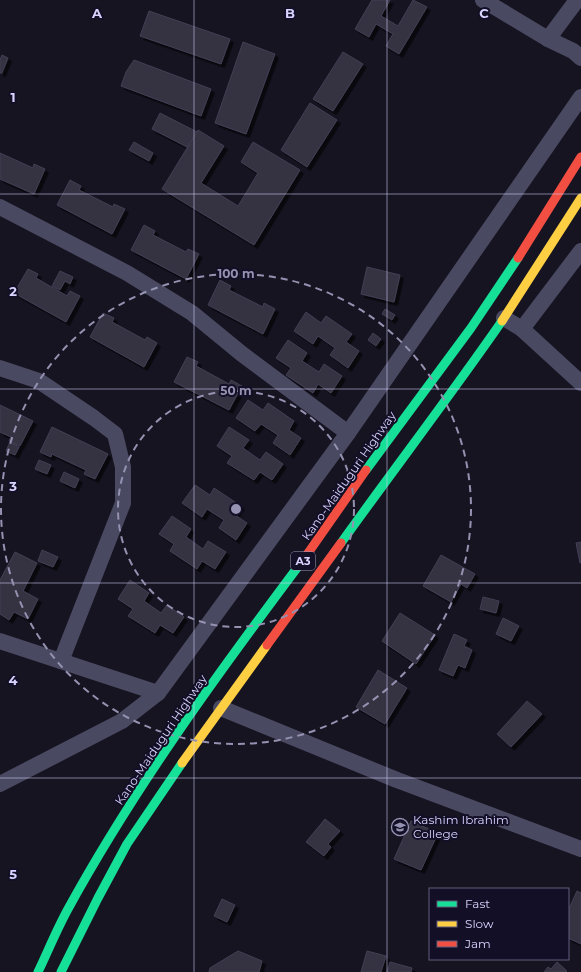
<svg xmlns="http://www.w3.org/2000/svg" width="581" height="972" font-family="Montserrat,sans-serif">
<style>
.building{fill:#343243;stroke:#433f54;filter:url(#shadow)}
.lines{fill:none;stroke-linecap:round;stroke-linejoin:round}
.street{stroke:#4a4962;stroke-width:16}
.fast{stroke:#16e098;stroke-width:9}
.slow{stroke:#ffcf43;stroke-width:9}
.jam{stroke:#f24e42;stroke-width:9}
.grid{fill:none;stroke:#d9d4ff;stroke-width:1;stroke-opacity:0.55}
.ring{fill:none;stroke:#9591b1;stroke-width:2;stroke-dasharray:7 5}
.labels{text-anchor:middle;stroke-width:4;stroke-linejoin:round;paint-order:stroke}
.shield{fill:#130f26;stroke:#9e99be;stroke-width:1}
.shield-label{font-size:11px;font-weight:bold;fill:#d9d4ff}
.street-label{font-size:12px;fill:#d9d4ff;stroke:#130f26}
.poi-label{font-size:12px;fill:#d9d4ff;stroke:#130f26;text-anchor:start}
.grid-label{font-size:13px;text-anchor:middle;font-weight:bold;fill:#d9d4ff;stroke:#130f26;stroke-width:4;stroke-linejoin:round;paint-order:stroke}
.centre{fill:#9591b1;stroke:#130f26;stroke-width:2}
.ring-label{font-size:12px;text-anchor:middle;font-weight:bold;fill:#9591b1;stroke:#130f26;stroke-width:4;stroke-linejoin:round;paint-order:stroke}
</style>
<defs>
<filter id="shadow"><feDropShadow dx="3.5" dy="3.5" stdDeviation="0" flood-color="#0009"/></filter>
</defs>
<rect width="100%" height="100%" fill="#161421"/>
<g class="building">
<polygon points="372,0 390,0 381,16 398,26 413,0 427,7 399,54 386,46 393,34 376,24 369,37 355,29"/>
<polygon points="149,11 230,39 221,64 140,36"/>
<polygon points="243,42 275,54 246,134 215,123"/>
<polygon points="343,52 363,64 333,111 313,99"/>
<polygon points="2,55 8,58 2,73 0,73 0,60"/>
<polygon points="134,60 211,89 201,116 121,86 126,72"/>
<polygon points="310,103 337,120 307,167 281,150"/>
<polygon points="160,113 199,133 191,149 152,129"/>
<polygon points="198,130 224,146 201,183 238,206 258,173 241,162 253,142 300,170 254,245 162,189"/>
<polygon points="134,142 153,153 149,161 129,150"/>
<polygon points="0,153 33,168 34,164 45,169 34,194 0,179"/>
<polygon points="70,180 81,186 79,190 113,207 114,204 125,209 112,234 57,205"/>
<polygon points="144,225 155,231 153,235 186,252 188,249 199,254 186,279 131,250"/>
<polygon points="367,267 400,275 394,302 361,294"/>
<polygon points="28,269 38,274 36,278 67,296 70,291 80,296 66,322 14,293"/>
<polygon points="60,271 73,277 70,284 65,281 60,290 52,286"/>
<polygon points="220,280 231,286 229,290 263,307 264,303 275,309 263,334 208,305"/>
<polygon points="385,309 395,315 392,320 382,314"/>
<polygon points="306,312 321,323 326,316 352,334 346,342 359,351 348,368 330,355 335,348 318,336 313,344 294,331"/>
<polygon points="103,313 114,318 112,322 145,340 147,337 157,343 144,367 90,337"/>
<polygon points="373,333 381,339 376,346 368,340"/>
<polygon points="288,340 307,353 302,361 319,372 324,364 342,376 331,393 318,384 313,393 286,375 291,368 276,358"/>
<polygon points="187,357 198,362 196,366 229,384 231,380 242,386 229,410 174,382"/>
<polygon points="248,400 263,410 268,403 294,421 289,430 301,438 290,455 273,443 278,435 261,424 255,431 236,418"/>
<polygon points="0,405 33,421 20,446 9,441 11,437 0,432"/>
<polygon points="52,427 108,454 95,479 84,474 86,470 52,454 51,457 40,452"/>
<polygon points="229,427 249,440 243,448 260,460 266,452 283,464 272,480 260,472 254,480 227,463 232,456 217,446"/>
<polygon points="10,442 19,447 15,455 6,451"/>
<polygon points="39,460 51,465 47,474 35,469"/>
<polygon points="64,472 79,479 75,488 60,481"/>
<polygon points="195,485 210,495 214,488 241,506 235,515 247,523 236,540 219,528 224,520 207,509 202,517 182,503"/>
<polygon points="172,516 191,529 186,537 203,549 208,541 226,552 215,569 202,561 197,569 170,551 174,544 159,534"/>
<polygon points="581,542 581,563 580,563 576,543"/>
<polygon points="42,550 58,557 53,567 38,561"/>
<polygon points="15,552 37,563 23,591 38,599 28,619 14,612 9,620 0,614 0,580"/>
<polygon points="441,555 475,574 467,588 461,584 451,602 423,586"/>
<polygon points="130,580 149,593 144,601 161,613 167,605 184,617 173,633 160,625 155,633 128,616 133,609 118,599"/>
<polygon points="483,597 499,601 496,613 480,609"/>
<polygon points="400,613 435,635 416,664 382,641"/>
<polygon points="503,618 519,626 511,641 496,634"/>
<polygon points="454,634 467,640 464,646 472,650 465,668 458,665 453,676 439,670"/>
<polygon points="378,670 407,688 385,724 356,707"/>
<polygon points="527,701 542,714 511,747 497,734"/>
<polygon points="325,819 340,831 328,844 331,847 324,856 306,842"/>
<polygon points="411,821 438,833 421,870 394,859"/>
<polygon points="577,891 581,893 581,944 568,938 568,911"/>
<polygon points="222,899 235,905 227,922 214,916"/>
<polygon points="238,951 262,961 259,972 209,972 210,968"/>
<polygon points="367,951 386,956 381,972 361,972"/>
<polygon points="390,962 412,968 411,972 387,972"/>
<polygon points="557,962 567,971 566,972 544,972 548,967 551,969"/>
</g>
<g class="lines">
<g class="street">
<polyline points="483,0 548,39 573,51 581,58"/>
<polyline points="548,39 577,0"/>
<polyline points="0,207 127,273 192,313 242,354 348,433"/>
<polyline points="504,318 522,329 581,383"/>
<polyline points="522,329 581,251"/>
<polyline points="0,368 39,381 94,418 115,434 123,467 123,503 61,661"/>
<polyline points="0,641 158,693"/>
<polyline points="221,708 397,780 581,849"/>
<polyline points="0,784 122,721 158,693 348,433 581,97"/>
</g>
<g class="fast">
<polyline points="366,470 471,328 518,258"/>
<path d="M341 543C394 469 450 396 502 321"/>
<path d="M38 972C48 951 57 929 68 909 136 785 221 669 306 556"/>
<polyline points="61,972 98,898 127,844 182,763"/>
</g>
<g class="slow">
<polyline points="502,321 581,198"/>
<polyline points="182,763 267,645"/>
</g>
<g class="jam">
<polyline points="518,258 581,157"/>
<polyline points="306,556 366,470"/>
<polyline points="267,645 341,543"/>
</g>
</g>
<path class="grid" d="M194 0V972M387 0V972M0 194H581M0 389H581M0 583H581M0 778H581"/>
<g class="ring">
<circle cx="236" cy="509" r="118"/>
<circle cx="236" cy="509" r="235"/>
</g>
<defs>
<g id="school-ring" transform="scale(0.9)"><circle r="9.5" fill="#130f26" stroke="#9591b1" stroke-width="1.5"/><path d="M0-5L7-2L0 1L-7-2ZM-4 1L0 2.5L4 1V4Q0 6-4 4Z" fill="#9591b1"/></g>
</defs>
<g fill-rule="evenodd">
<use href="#school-ring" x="400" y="827"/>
</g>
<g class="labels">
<rect class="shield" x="291" y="552" width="24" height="18" rx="3"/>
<g class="shield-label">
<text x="303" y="565">A3</text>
</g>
<g class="street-label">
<text transform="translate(349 476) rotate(-55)" y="4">Kano-Maiduguri Highway</text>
<text transform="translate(161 740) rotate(-56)" y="4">Kano-Maiduguri Highway</text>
</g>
<g class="poi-label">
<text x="413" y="824">Kashim Ibrahim<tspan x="413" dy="14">College</tspan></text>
</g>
</g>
<g class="grid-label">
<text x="97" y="18">A</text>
<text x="290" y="18">B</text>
<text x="484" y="18">C</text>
<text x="13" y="102">1</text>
<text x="13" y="296">2</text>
<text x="13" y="491">3</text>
<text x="13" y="685">4</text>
<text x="13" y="879">5</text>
</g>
<circle cx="236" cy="509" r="6" class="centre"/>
<g class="ring-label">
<text x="236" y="278">100 m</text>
<text x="236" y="395">50 m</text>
</g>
<rect x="429" y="888" width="140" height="72" fill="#130f26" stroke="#625e7d"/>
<rect x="437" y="901" width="20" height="6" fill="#16e098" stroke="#625e7d"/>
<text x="465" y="908" font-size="12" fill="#d9d4ff">Fast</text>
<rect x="437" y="921" width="20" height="6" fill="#ffcf43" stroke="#625e7d"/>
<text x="465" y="928" font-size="12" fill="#d9d4ff">Slow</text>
<rect x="437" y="941" width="20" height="6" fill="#f24e42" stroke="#625e7d"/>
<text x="465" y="948" font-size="12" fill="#d9d4ff">Jam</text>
</svg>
